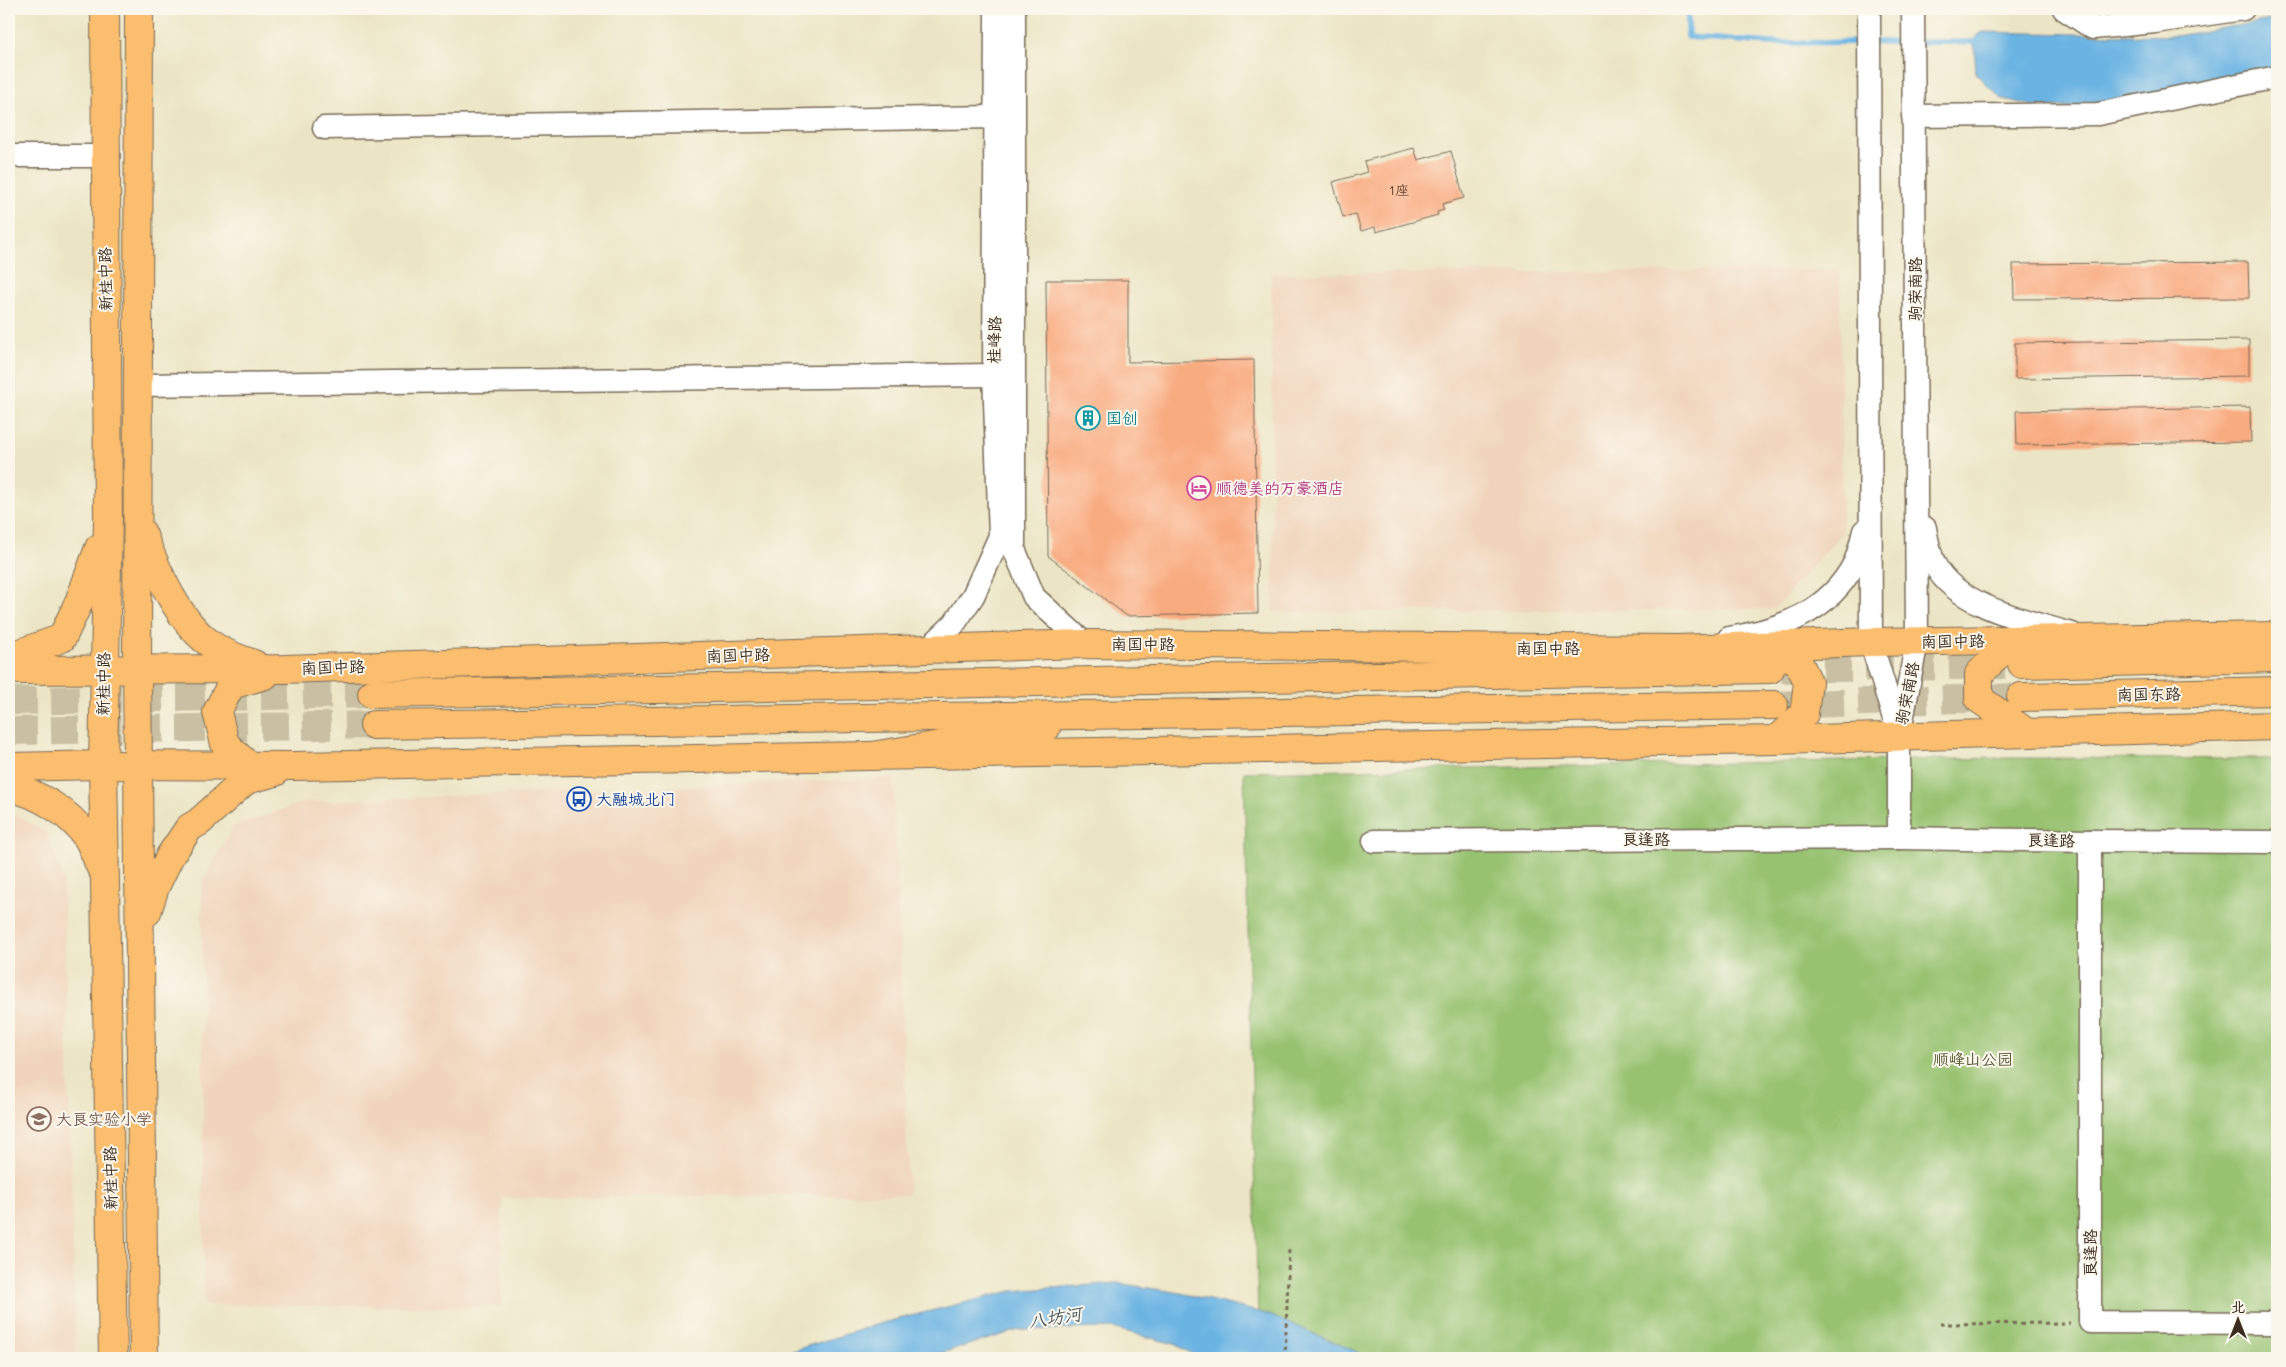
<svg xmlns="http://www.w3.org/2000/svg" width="2286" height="1367" font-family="Mali,'LXGW WenKai TC',sans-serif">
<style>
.built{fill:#f0d5bc}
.green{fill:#97c26f;stroke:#697646}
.water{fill:#6bb4e3;stroke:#536f80}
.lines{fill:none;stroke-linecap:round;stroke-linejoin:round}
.stream{stroke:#6bb4e3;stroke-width:5.5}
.building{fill:#f9ab80}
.highway-tunnel{stroke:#c9c0a4;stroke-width:28;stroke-dasharray:28 14;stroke-linecap:butt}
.minor-casing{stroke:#796b58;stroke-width:25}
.major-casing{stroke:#796b58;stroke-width:30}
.highway-casing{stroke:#796b58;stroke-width:30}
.path{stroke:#796b58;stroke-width:3;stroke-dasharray:4 4;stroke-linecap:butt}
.minor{stroke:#fff;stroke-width:22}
.major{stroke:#fbbd6e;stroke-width:28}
.highway{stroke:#fbbd6e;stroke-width:28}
.labels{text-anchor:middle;stroke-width:4;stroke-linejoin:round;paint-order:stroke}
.number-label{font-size:14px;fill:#6a4a36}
.street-label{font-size:16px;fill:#3b2a1e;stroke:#fbf7ec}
.culture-label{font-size:16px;fill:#0d838f;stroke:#fbf7ec;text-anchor:start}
.hotel-label{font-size:16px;fill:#b23c85;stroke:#fbf7ec;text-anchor:start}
.transit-label{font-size:16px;fill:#164399;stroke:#fbf7ec;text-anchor:start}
.park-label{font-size:16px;fill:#575836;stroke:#fbf7ec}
.education-label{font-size:16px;fill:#785e54;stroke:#fbf7ec;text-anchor:start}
.water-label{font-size:18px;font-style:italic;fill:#4c5a63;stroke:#fbf7ec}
</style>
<rect width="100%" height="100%" fill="#fbf7ec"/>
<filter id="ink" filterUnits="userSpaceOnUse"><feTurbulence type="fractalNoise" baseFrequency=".02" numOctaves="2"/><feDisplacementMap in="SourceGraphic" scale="10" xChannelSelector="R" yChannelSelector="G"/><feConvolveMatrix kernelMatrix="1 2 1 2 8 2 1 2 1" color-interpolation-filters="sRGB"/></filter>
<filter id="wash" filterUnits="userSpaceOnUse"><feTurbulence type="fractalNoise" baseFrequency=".0096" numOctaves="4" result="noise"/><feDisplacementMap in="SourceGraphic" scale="20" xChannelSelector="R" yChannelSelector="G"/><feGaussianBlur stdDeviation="1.12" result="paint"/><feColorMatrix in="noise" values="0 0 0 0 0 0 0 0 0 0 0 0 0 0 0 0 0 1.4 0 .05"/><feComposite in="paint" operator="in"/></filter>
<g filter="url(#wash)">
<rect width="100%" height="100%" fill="#ece5c5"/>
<g class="built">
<polygon points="1840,270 1842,533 1774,609 1273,612 1271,274"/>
<polygon points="893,778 909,1194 502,1198 501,1307 204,1305 202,883 233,827 305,802"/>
<polygon points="9,810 46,833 63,879 76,1358 9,1358"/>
</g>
<polygon class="green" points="2008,758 2277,759 2277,1358 1259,1358 1244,772"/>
<g class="water">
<polygon points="2277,19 2277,71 2114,108 2033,106 2000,98 1976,74 1974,42 1977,35 1982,32 2176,36"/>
<polygon points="1117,1283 1181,1293 1267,1314 1372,1358 1199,1358 1175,1344 1112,1328 1019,1330 925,1358 769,1358 878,1324 1012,1291"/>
</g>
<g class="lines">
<g class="stream">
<polyline points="1688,9 1688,37 1771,43 1865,42"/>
<polyline points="1874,42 1910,42"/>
<polyline points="1919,42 1980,42"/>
</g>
</g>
<g id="blocks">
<g class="building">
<polygon points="1414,148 1418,160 1451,151 1464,198 1442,204 1444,210 1437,212 1438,215 1376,232 1375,227 1361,231 1356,214 1343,217 1333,182 1367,172 1364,161"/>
<polygon points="2248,262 2249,298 2014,299 2013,264"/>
<polygon points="1046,280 1128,280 1128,362 1254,360 1258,613 1127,616 1048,556"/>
<polygon points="2249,340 2249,376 2015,379 2015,343"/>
<polygon points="2250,407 2251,442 2017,445 2016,411"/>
</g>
</g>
</g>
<g filter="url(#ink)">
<use href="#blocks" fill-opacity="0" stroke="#796b58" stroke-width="1"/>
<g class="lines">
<g class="highway-tunnel">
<polyline points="1781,669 2005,665"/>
<polyline points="9,701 372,694"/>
<polyline points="1774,705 2021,697"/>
<polyline points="9,731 374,725"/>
</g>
<g class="minor-casing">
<g id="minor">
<polyline points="1014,9 1014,549 1034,597 1085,644"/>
<polyline points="1869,9 1871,642 1898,732"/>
<polyline points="2064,9 2093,28 2155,22 2243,9"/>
<polyline points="1913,116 2098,114 2277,77"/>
<polyline points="324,128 996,117"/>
<polyline points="9,156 104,156"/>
<polyline points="138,385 994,375"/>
<path d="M1925 528C1927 540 1930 554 1935 565 1956 607 2032 622 2072 634"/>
<path d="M1729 638C1779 630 1829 612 1854 564 1859 554 1861 542 1864 531"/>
<polyline points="928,649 954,624 973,596 1000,536 994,375 996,9"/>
<polyline points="1899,838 1899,736 1917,641 1913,9"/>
<polyline points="1374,841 1899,838 2090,841 2090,1322 2277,1323"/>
<polyline points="2090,841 2277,842"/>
</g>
</g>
<g class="major-casing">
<g id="major">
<polyline points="105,9 108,518 103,765 113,1358"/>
<polyline points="139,9 137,668 144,1358"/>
<path d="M142 533C157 571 179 625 215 647 226 654 242 660 254 664"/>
<polyline points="1765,652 1797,659 1808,682 1804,714 1776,740"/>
<polyline points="9,657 62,638 79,602 99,548"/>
<polyline points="9,670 284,669 1085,644 1679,649 1871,642 2277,636"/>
<polyline points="2026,732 1979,699 1979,674 2004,649 2026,643"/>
<polyline points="249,766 225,744 217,712 231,685 265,675"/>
<polyline points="9,767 103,765 295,766 1776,740 2277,726"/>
<path d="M9 787C37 793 69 812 86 836 93 845 96 858 101 868"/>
<polyline points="147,912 155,887 170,856 189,828 199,822 246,780 275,772"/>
</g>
</g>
<g class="highway-casing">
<g id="highway">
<polyline points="2022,664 2277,658"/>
<polyline points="372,694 1770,669"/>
<polyline points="2021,697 2277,691"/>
<polyline points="374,725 1774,705"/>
<polyline points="872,756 1046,728"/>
</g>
</g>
<g class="path">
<polyline points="1940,1324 2070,1323"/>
<polyline points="1285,1358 1289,1249"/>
</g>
<use href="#minor" class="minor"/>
<use href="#major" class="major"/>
<use href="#highway" class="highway"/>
</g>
</g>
<defs>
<g id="building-ring" transform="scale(1.25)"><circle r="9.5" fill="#fbf7ec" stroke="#0f9aa8" stroke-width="1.5"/><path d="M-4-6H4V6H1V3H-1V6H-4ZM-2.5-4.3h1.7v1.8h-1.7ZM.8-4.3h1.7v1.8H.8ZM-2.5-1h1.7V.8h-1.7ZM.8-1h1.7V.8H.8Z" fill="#0f9aa8"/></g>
<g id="hotel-ring" transform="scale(1.25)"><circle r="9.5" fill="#fbf7ec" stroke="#d1479c" stroke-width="1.5"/><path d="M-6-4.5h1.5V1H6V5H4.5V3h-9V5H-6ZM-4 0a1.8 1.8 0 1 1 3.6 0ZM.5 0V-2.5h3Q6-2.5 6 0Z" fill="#d1479c"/></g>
<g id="bus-ring" transform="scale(1.25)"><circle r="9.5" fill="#fbf7ec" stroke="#1a4fb4" stroke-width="1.5"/><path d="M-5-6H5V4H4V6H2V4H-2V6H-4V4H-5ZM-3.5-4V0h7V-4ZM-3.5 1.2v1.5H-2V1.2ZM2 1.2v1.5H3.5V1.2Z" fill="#1a4fb4"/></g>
<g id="school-ring" transform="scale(1.25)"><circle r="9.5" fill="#fbf7ec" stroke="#8d6e63" stroke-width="1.5"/><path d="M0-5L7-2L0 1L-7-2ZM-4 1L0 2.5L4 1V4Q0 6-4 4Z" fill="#8d6e63"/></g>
</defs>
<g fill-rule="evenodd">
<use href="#building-ring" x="1088" y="418"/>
<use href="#hotel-ring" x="1199" y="488"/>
<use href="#bus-ring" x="579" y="799"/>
<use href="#school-ring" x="39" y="1119"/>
</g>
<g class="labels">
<g class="number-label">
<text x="1399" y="195">1座</text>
</g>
<g class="street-label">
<text transform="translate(105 279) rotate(-91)" y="6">新桂中路</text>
<text transform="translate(1915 289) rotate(-90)" y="6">驹荣南路</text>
<text transform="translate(994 340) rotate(-89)" y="6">桂峰路</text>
<text transform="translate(1953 641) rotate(-1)" y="6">南国中路</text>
<text x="1143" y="650">南国中路</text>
<text x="1548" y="654">南国中路</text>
<text transform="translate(738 655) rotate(-2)" y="6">南国中路</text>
<text transform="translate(333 667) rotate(-2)" y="6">南国中路</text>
<text transform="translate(103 684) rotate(-89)" y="6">新桂中路</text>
<text transform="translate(1907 693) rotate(-79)" y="6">驹荣南路</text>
<text transform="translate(2149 694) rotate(-1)" y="6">南国东路</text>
<text x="1646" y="845">良逢路</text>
<text transform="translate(2051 840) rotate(1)" y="6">良逢路</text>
<text transform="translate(110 1178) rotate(-91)" y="6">新桂中路</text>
<text transform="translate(2090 1253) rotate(-90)" y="6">良逢路</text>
</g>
<g class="culture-label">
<text x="1106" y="424">国创</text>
</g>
<g class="hotel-label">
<text x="1216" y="494">顺德美的万豪酒店</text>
</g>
<g class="transit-label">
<text x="596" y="805">大融城北门</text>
</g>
<g class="park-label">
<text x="1973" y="1065">顺峰山公园</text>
</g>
<g class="education-label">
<text x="56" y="1125">大良实验小学</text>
</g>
<g class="water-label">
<text transform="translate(1055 1318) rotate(-9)" y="6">八坊河</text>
</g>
</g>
<rect width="2286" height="1367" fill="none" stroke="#fbf7ec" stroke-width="30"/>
<g transform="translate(2238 1320)" stroke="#fbf7ec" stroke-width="4" paint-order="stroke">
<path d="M0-4L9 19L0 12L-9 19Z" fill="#3b2a1e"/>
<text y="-8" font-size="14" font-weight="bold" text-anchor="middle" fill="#3b2a1e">北</text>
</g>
</svg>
